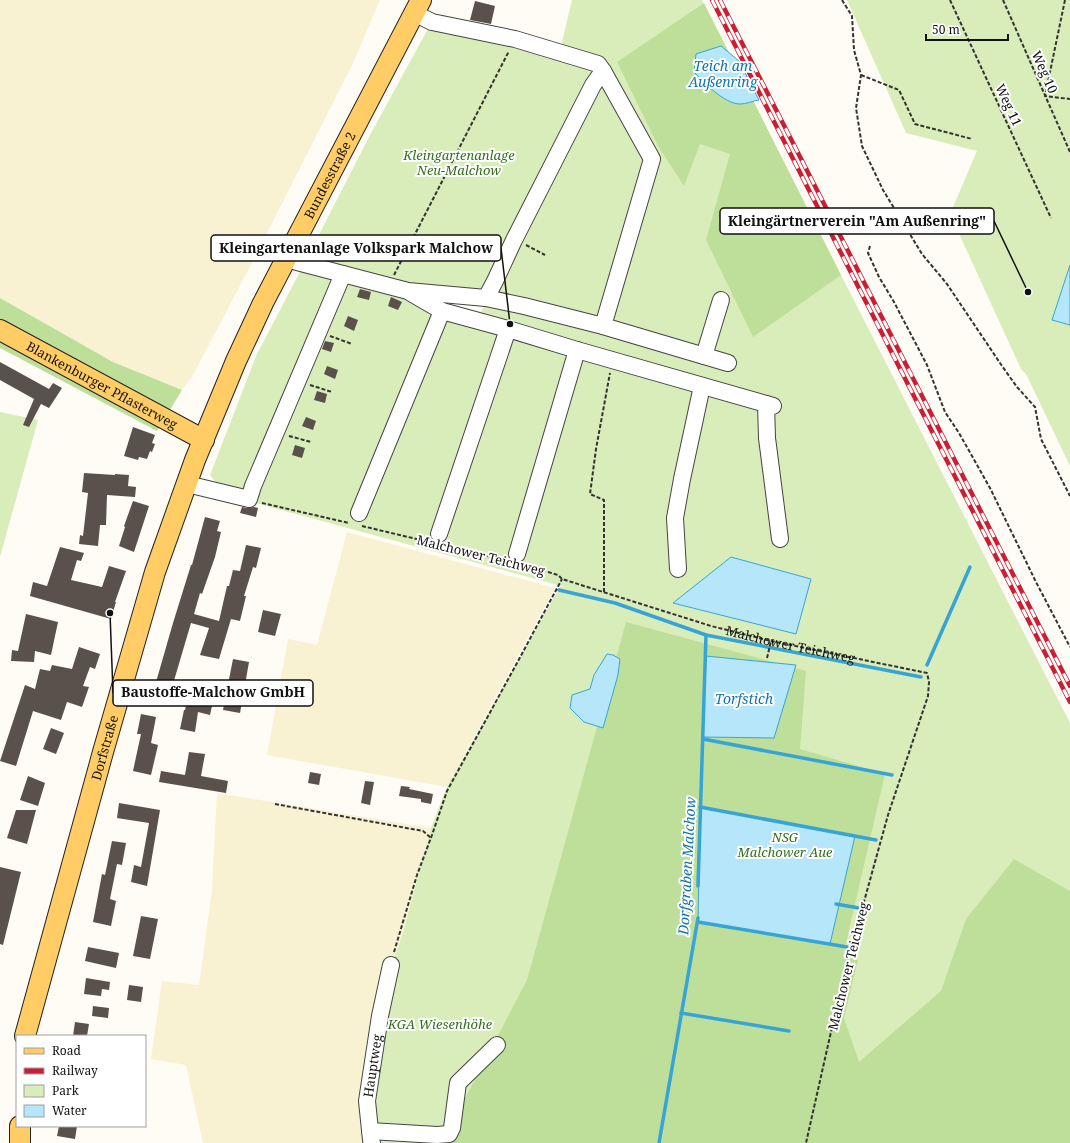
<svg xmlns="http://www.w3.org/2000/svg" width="1070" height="1143" font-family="'Noto Serif',serif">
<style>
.farmland{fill:#f8f1d2}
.green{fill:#d9edba}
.forest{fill:#bedf99}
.water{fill:#b6e6fa;stroke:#38a4d6}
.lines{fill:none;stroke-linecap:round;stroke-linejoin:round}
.stream{stroke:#38a4d6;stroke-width:3.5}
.building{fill:#5a514c}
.minor-casing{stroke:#444;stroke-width:18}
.major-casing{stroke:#222;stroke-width:22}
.path{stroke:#333;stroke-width:2;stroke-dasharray:4 2;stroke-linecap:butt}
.minor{stroke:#fff;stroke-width:16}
.major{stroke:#ffcc65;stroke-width:20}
.rail-casing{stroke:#cb1e35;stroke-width:4.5}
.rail{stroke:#fff;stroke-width:3;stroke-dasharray:9;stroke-linecap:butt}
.labels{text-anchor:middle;stroke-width:4;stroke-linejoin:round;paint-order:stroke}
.street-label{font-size:13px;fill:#111;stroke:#fff}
.park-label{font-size:13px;font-style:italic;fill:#346e1b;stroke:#fff}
.water-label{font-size:14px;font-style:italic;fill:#1075ad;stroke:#fff}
.leader{fill:none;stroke:#111;stroke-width:1.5}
.callout-dot{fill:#111;stroke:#fff;stroke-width:1.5}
.callout{fill:#fff;stroke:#111;stroke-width:1.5}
.callout-label{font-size:14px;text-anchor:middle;font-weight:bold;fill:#111}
</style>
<rect width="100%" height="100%" fill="#fffcf5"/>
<g class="farmland">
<polygon points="0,0 380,0 353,63 253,261 193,375 182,390 113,362 0,298"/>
<polygon points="347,532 555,588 447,787 267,755 288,639 317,645"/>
<polygon points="217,793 431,828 394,963 377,1143 203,1143 186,1065 151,1059 162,981 199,985 212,890"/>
</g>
<g class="green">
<polygon points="572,0 702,0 841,275 1070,723 1070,1143 377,1143 371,1123 394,959 403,932 431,828 447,787 560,587 565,587 226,495 210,475 257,354 303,266 481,312 491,294 412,288 305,262 370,135 435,16 561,46"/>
<polygon points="847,0 1070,0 1070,466 1026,374 1021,369 950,214 977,151 906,133"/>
<polygon points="0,412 38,420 0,557"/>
</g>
<g class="forest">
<polygon points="704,3 841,275 753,337 706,240 730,154 700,144 684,186 658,146 617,62"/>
<polygon points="0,298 113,362 182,390 157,431 0,348"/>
<polygon points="626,622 806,671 800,749 885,774 843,956 858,960 844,1018 859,1062 941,991 966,919 1014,859 1070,891 1070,1143 433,1143 448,1131 527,980"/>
</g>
<g class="water">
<path d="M721 46 739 61 759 100C753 101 746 104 740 104 724 104 704 82 694 72L696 54Z"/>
<polygon points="1070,265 1070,325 1052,320"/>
<polygon points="731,557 811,579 796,634 673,603"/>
<polygon points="607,654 613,655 620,659 618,675 603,728 584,722 570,708 572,695 590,689 594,675"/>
<polygon points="706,656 796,665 774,738 703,737"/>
<polygon points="700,807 855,836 830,944 698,922"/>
</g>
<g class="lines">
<g class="stream">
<polyline points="559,590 615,603 706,635 921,677"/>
<polyline points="927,665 970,567"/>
<polyline points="703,739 892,775"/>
<polyline points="700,807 876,840"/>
<polyline points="698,886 706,635"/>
<polyline points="836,904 859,908"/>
<polyline points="698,922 847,947"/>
<polyline points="681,1013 789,1031"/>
<polyline points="659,1143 698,918"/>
</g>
</g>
<g class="building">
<polygon points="475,1 495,6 491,24 470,20"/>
<polygon points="360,289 371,292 369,300 357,297"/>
<polygon points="391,297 402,302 398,310 388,306"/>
<polygon points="348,316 358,320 354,331 344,326"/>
<polygon points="325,341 334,343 331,352 322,349"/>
<polygon points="0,362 49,389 53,383 62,388 49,408 41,404 29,427 23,425 34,399 0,380"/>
<polygon points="327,366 338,370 335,379 324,374"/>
<polygon points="317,391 327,394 325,403 314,400"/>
<polygon points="306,417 316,421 313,430 302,426"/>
<polygon points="133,427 155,435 152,443 155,444 152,452 150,451 147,459 139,457 138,460 124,456"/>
<polygon points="295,445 305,448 302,458 292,455"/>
<polygon points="84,473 115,475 115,474 129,475 128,486 136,487 135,497 107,495 106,525 100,525 98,546 79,544 80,535 83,536 88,493 82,492"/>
<polygon points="133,501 149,506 134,552 119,546 125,527 124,526"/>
<polygon points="242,507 247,508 254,507 258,508 256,517 240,513"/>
<polygon points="205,517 220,521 217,531 221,532 215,557 202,594 200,593 194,614 219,621 227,586 229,586 233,570 240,571 246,545 261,548 256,568 253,567 244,596 246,596 240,621 231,619 219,659 200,655 209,628 191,623 168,701 152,696 173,623 191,565 192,565"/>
<polygon points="60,547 84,553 81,561 77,560 71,580 102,587 109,566 126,571 115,602 116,602 111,619 30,596 33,582 47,586"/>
<polygon points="263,610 281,614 275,636 258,632"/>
<polygon points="26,614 58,622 51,655 35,651 34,662 11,661 12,650 18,651"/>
<polygon points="79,647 100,654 95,669 90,667 83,686 89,687 82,707 67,702 61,720 33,711 16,766 0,761 25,685 35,689 40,669 50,671 52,665 72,669"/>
<polygon points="233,659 249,662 240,713 223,710"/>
<polygon points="187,701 212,706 210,715 198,712 195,732 180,729 184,710 185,710"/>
<polygon points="141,714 156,717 151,743 158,745 151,775 133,771 141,734 137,734"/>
<polygon points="51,728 64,733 56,754 43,749"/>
<polygon points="189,752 205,754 201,776 228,781 226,793 159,782 161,771 185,775"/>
<polygon points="310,772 321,774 319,785 308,783"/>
<polygon points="28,776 45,783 38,806 20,800"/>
<polygon points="365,781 374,782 370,805 361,803"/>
<polygon points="401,786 410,787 409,789 433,794 431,804 421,802 421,799 399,796"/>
<polygon points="119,803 160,810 147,886 131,882 134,865 141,867 149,823 117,818"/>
<polygon points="16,810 36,810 27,844 7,838"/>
<polygon points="112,841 126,843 122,865 117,864 110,899 116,901 111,926 93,922 102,874 105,875"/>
<polygon points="0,867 21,872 3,945 0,944"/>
<polygon points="141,916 158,919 150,959 133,956"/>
<polygon points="88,947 119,953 116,968 85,961"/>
<polygon points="86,978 110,982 109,990 102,989 101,996 84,994"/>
<polygon points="129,985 143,987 141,1002 127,1000"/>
<polygon points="93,1006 109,1008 108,1018 92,1016"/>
<polygon points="75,1022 89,1024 87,1036 73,1036"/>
<polygon points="59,1126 77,1126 75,1139 57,1136"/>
</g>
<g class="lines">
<g class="minor-casing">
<g id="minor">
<polyline points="414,13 432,22 515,39 598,64 603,71 652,159 603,326"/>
<polyline points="287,257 297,262 408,291 486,298 524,306 603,326 728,363"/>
<polyline points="411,293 442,311 508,329 577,350 773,406"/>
<polyline points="486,298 495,281 514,240 593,85 603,71"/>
<polyline points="704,356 721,300"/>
<polyline points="766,404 767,438 780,539"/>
<polyline points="187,484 249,499 253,486 343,274"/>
<polyline points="359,513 442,311"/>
<polyline points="439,534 508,329"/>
<polyline points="517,554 577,350"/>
<polyline points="678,569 675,518 682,479 702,386"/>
<polyline points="370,1131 437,1135 449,1134 452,1128 458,1083 497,1045"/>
<path id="s2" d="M372 1143 371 1140 367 1101 380 1016 391 965"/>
</g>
</g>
<g class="major-casing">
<g id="major">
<path id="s3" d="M0 330 204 440"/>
<path id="s4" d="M25 1036 103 752 155 572 195 460 236 361 263 303 421 0"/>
<polyline points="20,1143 20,1126"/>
</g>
</g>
<g class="path">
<polyline points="842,0 852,16 854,50 861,75 856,108 862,146 883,190 922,254 947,284 1002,366 1017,387 1035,407 1041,439 1070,496"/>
<polyline points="950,0 1051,218"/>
<polyline points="1003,0 1070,152"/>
<polyline points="1065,0 1045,96 1070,99"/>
<polyline points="861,75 899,90 915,124 972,139"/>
<polyline points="526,245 545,255"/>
<polyline points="870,246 868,253 879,277 894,302 927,365 945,412 959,433 990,488 1036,582 1070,647"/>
<polyline points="394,275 509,51"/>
<polyline points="330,336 352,344"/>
<polyline points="310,385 332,392"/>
<polyline points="289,436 311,442"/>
<polyline points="262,503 349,523"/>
<polyline points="362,526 429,542"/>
<polyline points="445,546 505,560"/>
<path id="s1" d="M525 565 558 575 562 579 711 626 771 641 927 673 929 682 928 696 888 815 844 974 806 1143"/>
<polyline points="604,592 604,500 590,494 596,449 610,373"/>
<polyline points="767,658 771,641"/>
<polyline points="275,804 423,831 431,838"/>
<polyline points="394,952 417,875 432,835 447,791 517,663 562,579"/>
</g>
<use href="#minor" class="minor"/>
<use href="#major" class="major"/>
<g class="rail-casing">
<g id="rail">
<polyline points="712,0 1070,702"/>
<polyline points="720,0 1070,686"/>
</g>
</g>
<use href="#rail" class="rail"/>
</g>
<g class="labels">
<g class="street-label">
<text transform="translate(1045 72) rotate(66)" y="5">Weg 10</text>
<text transform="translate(1009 105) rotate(65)" y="5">Weg 11</text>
<text dy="5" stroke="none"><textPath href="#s4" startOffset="916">Bundesstraße 2</textPath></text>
<text dy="5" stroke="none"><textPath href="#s3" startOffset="116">Blankenburger Pflasterweg</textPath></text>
<text transform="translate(481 555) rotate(14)" y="5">Malchower Teichweg</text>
<text dy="5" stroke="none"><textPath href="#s1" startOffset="278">Malchower Teichweg</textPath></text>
<text dy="5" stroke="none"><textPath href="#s4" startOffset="299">Dorfstraße</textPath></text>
<text transform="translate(848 966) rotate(-76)" y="5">Malchower Teichweg</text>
<text dy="5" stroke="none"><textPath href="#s2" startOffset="78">Hauptweg</textPath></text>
</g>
<g class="park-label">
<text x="459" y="160">Kleingartenanlage<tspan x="459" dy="15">Neu-Malchow</tspan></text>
<text x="785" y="842">NSG<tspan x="785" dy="15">Malchower Aue</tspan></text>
<text x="440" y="1029">KGA Wiesenhöhe</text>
</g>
<g class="water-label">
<text x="723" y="71">Teich am<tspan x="723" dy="16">Außenring</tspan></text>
<text x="744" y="704">Torfstich</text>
<text transform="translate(687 866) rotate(-87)" y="5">Dorfgraben Malchow</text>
</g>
</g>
<path class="leader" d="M1028 292L994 221M510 324L501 248M110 613L113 693"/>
<g class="callout-dot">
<circle cx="1028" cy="292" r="4"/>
<circle cx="510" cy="324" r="4"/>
<circle cx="110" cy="613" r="4"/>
</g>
<g class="callout">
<rect x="720" y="208" width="274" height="26" rx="4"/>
<rect x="211" y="235" width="290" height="26" rx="4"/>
<rect x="113" y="680" width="200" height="26" rx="4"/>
</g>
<g class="callout-label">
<text x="857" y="226">Kleingärtnerverein "Am Außenring"</text>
<text x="356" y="253">Kleingartenanlage Volkspark Malchow</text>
<text x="213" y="697">Baustoffe-Malchow GmbH</text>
</g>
<rect x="16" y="1035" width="130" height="92" fill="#ffffff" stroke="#a0a0a0"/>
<rect x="24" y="1048" width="20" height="6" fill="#ffcc65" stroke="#a0a0a0"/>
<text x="52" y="1055" font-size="12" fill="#111111">Road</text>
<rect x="24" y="1068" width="20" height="6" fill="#cb1e35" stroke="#a0a0a0"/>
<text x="52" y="1075" font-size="12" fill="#111111">Railway</text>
<rect x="24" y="1085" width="20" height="12" fill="#d9edba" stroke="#a0a0a0"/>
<text x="52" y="1095" font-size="12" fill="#111111">Park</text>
<rect x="24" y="1105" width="20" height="12" fill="#b6e6fa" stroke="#a0a0a0"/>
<text x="52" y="1115" font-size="12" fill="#111111">Water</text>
<path d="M926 34v6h82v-6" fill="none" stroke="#111111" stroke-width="2"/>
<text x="932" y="34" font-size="12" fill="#111111" stroke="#ffffff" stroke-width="3" paint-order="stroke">50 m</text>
</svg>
